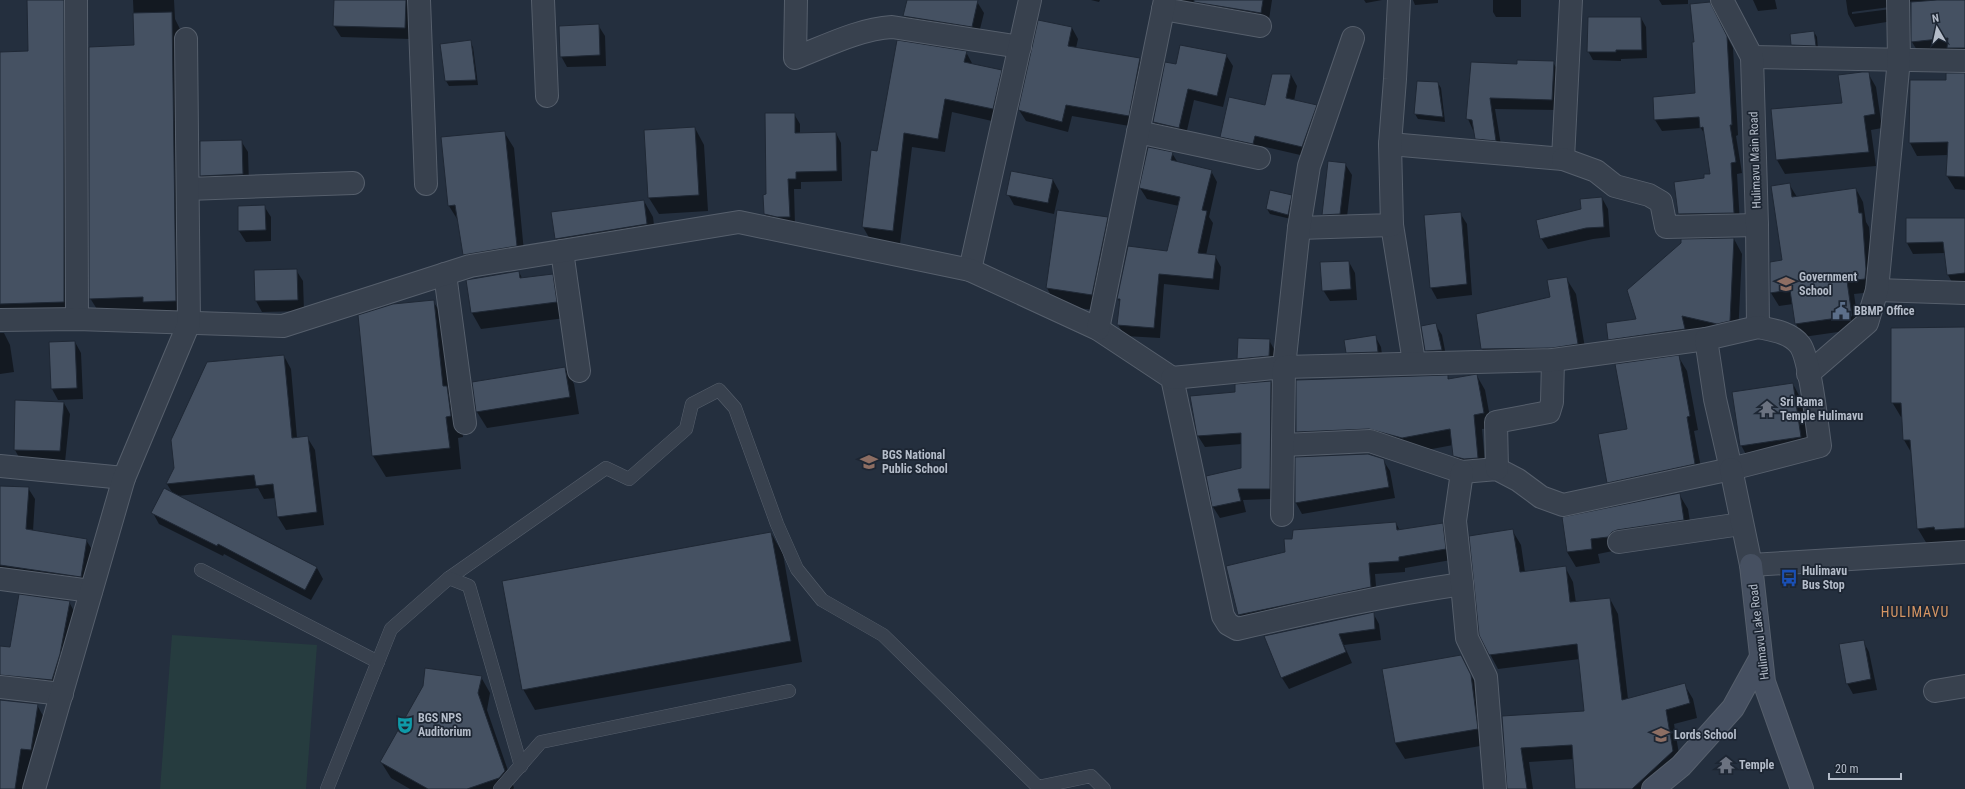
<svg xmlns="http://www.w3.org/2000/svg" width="1965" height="789" font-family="'Roboto Condensed',sans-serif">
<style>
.green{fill:#263c3f}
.shadow{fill:#0007;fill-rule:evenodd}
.building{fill:#455162;stroke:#1f2835}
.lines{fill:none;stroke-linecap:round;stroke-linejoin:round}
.service-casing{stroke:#565f6c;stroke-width:14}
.minor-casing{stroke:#565f6c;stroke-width:24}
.tertiary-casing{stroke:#565f6c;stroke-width:24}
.secondary-casing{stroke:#565f6c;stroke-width:24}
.service{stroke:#38414e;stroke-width:13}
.minor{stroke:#38414e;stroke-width:22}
.tertiary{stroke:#38414e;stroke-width:22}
.secondary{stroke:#465061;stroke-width:22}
.labels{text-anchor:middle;stroke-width:3.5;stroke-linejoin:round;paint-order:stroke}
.street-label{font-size:12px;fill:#b4bcc9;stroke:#1d2633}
.poi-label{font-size:12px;font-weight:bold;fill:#b4bcc9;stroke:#1d2633;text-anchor:start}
.quarter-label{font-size:14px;letter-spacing:1px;fill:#d59563;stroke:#1d2633}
</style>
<rect width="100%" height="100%" fill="#242f3e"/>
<polygon class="green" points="172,635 317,645 306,789 160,789"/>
<g class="shadow">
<polygon points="28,0 71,0 72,316 0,311 0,53 29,52"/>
<polygon points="133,0 174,0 175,19 180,29 185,317 100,314 90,298 135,46"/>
<polygon points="335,0 412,0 411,39 341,37 334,26"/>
<polygon points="907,0 976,0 984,13 978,37 910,27 904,16"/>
<polygon points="1091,0 1100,0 1099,2"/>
<polygon points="1182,0 1272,0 1268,26 1189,12"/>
<polygon points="1364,0 1382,0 1366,3"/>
<polygon points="1413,0 1438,0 1438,3 1415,5"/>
<polygon points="1493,0 1521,0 1521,17 1496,17 1493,12"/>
<polygon points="1659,0 1688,0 1688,4 1662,5"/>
<polygon points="1753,0 1775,0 1777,9 1758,11"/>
<path d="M1846 0H1965V61L1920 55 1912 42V2L1905 1 1893 21 1855 27 1848 14ZM1890 7 1891 9 1852 14V12Z"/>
<polygon points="1716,15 1733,48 1738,135 1736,136 1742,173 1737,174 1740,224 1685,225 1679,214 1705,179 1711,175 1705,135 1701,128 1662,131 1655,120 1654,98 1696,94 1695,43"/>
<polygon points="1641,18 1646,27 1647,58 1621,59 1621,61 1593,60 1588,51"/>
<polygon points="598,25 605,36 606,66 567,67 561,56"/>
<polygon points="1072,28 1078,39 1076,48 1140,59 1146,70 1135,127 1072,116 1068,132 1026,121 1019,110"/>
<polygon points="1814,32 1817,37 1818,51 1795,50 1792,45"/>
<polygon points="470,42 473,47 478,85 449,86 446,81 441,45"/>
<polygon points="966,52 973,65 1001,71 1009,85 1001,123 952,112 945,152 912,147 900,244 871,241 863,227 878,152"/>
<polygon points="1226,55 1233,66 1223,107 1194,100 1185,139 1160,133 1154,122 1166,63 1177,65"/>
<polygon points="1553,62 1559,73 1558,110 1495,109 1502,151 1482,150 1468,119 1518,65"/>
<polygon points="1868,73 1876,87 1882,128 1871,130 1876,166 1785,174 1777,160 1772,110 1843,104"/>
<polygon points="1965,73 1965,190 1955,189 1947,176 1948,155 1917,156 1910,143 1947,81"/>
<polygon points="1273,75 1291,75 1297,86 1294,101 1316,106 1322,117 1309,157 1261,146 1260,155 1228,148 1222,137 1266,106"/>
<polygon points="1438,83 1441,88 1445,122 1418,119 1415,114"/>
<polygon points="794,114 800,124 800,134 836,133 841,143 842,181 801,182 801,189 794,189 795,226 771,224 765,214 767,195"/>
<polygon points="695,128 704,145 708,211 659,214 649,198"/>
<polygon points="504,132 514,148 525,262 473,271 464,255 459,222 449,206"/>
<polygon points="241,141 248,152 249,185 207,187 201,176"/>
<polygon points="1149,148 1172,153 1178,163 1211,171 1217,182 1209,217 1213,223 1206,255 1215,256 1221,267 1219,290 1164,284 1160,338 1125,336 1118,325 1120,303 1118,299 1168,252 1179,206 1147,199 1140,188"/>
<polygon points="1345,164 1352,175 1346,225 1329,226 1323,215"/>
<polygon points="1012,172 1053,180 1059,191 1054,214 1014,205 1008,194"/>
<polygon points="1789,184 1797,197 1856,189 1863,202 1866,222 1869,227 1873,283 1873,292 1854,294 1859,329 1803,337 1796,324 1793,304 1779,306 1771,293 1783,261"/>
<polygon points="1291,196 1294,201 1291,219 1270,214 1267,209"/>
<polygon points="1602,198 1608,209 1610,237 1593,239 1548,249 1541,238"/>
<polygon points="644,201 653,217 656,241 565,255 556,239 552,213"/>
<polygon points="264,206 271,217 271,241 246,242 239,231"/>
<polygon points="1058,211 1107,218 1117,234 1101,311 1056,305 1047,288"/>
<polygon points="1460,213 1467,224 1472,295 1437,299 1431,288 1425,216"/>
<polygon points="1965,219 1965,284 1954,286 1948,275 1945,253 1913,254 1907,243"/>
<polygon points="1734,239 1742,254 1738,335 1726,338 1690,330 1693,344 1618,354 1609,340 1638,320"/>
<polygon points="1349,262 1355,273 1357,300 1330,301 1323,290"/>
<polygon points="296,270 303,281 304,311 262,312 256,301 255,271"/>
<polygon points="519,272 522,278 552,275 561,291 565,318 481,329 472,313"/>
<polygon points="1566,278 1576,294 1587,360 1492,365 1482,349 1477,315 1551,298"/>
<polygon points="433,301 446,322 463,437 458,438 461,469 386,477 373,456"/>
<polygon points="1435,324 1442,335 1447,361 1432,362 1426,350"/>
<polygon points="1965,328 1965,543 1944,545 1943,542 1927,544 1918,529 1912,454 1904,440 1903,417 1901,417 1892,402"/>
<polygon points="0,333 4,333 10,345 14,372 0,374"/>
<polygon points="1375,336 1381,347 1383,363 1353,364 1347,353"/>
<polygon points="1269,340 1275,351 1275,367 1244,370 1238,359"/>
<polygon points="75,342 81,353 83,399 58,400 52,389"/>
<polygon points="284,356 291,369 297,438 307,437 315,450 324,525 286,530 278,517 276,498 264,499 258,488 177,496 317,568 323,579 311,600 224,554 223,556 159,524 153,513 173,494 167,484"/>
<polygon points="1678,356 1687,371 1698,430 1694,431 1703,478 1616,497 1608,482 1628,430"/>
<polygon points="565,368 574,384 579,414 487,428 477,412 473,382"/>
<polygon points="1447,376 1449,379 1477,376 1485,390 1492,428 1482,429 1486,473 1463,471 1454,455 1453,445 1411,453 1305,446 1297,432"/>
<polygon points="1271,382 1277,393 1276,499 1243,500 1246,512 1220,518 1213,507 1207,476 1242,468 1242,444 1205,447 1198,436 1191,396 1236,393"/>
<polygon points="1793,384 1802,401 1810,453 1750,462 1741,445"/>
<polygon points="64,403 70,414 65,462 21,461 15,450"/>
<polygon points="1383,460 1390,471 1395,498 1302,514 1296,503"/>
<polygon points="0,487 28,488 35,499 33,531 86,540 93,551 87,588 0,575"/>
<polygon points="1679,494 1688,509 1692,535 1598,554 1600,563 1576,567 1567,552 1563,518"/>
<polygon points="1396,523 1400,531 1442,524 1448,535 1451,560 1405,568 1405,572 1375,574 1377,598 1246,626 1240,615 1228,567 1286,553"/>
<polygon points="1512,530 1521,545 1525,572 1565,567 1573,582 1576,603 1610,599 1618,614 1628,699 1684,684 1693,699 1697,718 1674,724 1681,766 1656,789 1576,789 1574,759 1529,762 1533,789 1508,789 1503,717 1586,712 1580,659 1498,669 1490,654"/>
<polygon points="771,533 783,554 802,662 535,710 523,689"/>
<polygon points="69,602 79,620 62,698 0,698 0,647 11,649"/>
<polygon points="1373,613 1379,624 1381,640 1344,645 1352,663 1289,689 1282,678 1266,636"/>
<polygon points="1863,641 1869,652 1877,690 1853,694 1847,683"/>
<polygon points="1461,656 1480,692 1486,745 1405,759 1395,743"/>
<polygon points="481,677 490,693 487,710 514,788 513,789 410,789 391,778 381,762"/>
<polygon points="0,701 37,705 47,723 28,789 0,789"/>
</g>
<g class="building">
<polygon points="27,0 64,0 64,302 0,304 0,52 28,51"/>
<polygon points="334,0 406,0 405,28 333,26"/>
<polygon points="907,0 978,0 972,27 903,16"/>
<polygon points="1194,0 1263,0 1261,13 1194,2"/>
<polygon points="1937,0 1965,0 1965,48 1947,48 1948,38 1911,42 1911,2"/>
<polygon points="1710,2 1727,36 1732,125 1730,125 1736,162 1731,163 1734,213 1678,214 1674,182 1704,178 1704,174 1710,174 1703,127 1700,128 1699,117 1654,120 1653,97 1695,93 1692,42 1694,42 1690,4"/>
<polygon points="172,12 176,301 143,302 143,297 89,299 89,47 134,45 133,13"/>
<polygon points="1588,17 1641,17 1642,50 1616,50 1616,52 1587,52"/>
<polygon points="1038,20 1072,27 1068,46 1140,58 1129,116 1066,105 1062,122 1018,110"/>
<polygon points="599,24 600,55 560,57 559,26"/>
<polygon points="1814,31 1816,46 1791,45 1790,34"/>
<polygon points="471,40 476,80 445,81 440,44"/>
<polygon points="897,40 967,51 964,62 1002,70 993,109 945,99 938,139 904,133 893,231 862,227 871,150 877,151"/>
<polygon points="1180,45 1227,54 1217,96 1188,89 1179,128 1153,122 1165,62 1176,64"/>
<polygon points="1517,60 1554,61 1552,100 1490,98 1496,141 1475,139 1472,120 1466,119 1471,62 1517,64"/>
<polygon points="1862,72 1869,72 1875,114 1864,116 1869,152 1776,160 1771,109 1842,103 1838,75"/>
<polygon points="1946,73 1965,73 1965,177 1946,176 1948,142 1909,143 1910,80 1946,80"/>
<polygon points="1272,74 1291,74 1286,98 1317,105 1302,147 1255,136 1253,144 1220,137 1229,97 1265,105"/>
<polygon points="1417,81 1438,82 1443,117 1414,114"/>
<polygon points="765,113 795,113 795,133 836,132 837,171 796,172 796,179 788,179 790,217 777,217 764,214 763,195 766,194"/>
<polygon points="695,127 699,195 648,198 644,130"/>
<polygon points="505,131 517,246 463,255 455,205 448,206 441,137"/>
<polygon points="242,140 243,174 200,176 200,141"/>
<polygon points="1148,147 1173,152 1171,160 1212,170 1202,210 1207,211 1198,253 1216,255 1213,279 1159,274 1154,328 1117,325 1120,299 1117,299 1128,246 1167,251 1180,197 1139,188"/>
<polygon points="1328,161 1346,163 1340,214 1322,215"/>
<polygon points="1011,171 1053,179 1048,203 1006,195"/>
<polygon points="1790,183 1792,197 1856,188 1859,213 1862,213 1866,269 1865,279 1847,281 1852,316 1795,324 1790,290 1770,293 1770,262 1782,260 1771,186"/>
<polygon points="1270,190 1292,195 1288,215 1266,209"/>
<polygon points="1602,197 1604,227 1586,228 1540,239 1536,220 1581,209 1580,199"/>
<polygon points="644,200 647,224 555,239 551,212"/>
<polygon points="265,205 266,230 238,231 238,206"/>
<polygon points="1057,210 1108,217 1092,295 1046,288"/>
<polygon points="1461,212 1467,284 1430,288 1424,215"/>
<polygon points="1906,218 1965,218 1965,273 1947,275 1943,242 1906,243"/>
<polygon points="1734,238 1730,321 1717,324 1682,316 1685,329 1608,340 1606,323 1636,319 1627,290 1681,243 1681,239"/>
<polygon points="1349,261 1351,289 1322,291 1320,262"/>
<polygon points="297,269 298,300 255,301 254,270"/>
<polygon points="519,271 520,278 553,274 557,302 471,313 466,280"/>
<polygon points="1567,277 1578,344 1552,348 1481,349 1476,314 1550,297 1547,280"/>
<polygon points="434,300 443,386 447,386 451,416 446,417 450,448 372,456 358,315 393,304"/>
<polygon points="1436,323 1442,350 1425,351 1421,326"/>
<polygon points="1965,327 1965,528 1935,530 1934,527 1917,529 1910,440 1903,440 1901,403 1891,403 1891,328"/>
<polygon points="1376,335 1378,352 1346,353 1344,340"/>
<polygon points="1238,338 1270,339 1269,356 1237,359"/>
<polygon points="75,341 77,388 51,389 49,342"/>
<polygon points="284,355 292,438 308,436 317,512 277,517 273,484 256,486 254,475 166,484 174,468 171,440 207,362"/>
<polygon points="1679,355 1690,416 1687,417 1695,464 1607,483 1598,434 1627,429 1615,364"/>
<polygon points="565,367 570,397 476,412 472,382"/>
<polygon points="1477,374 1484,413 1474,415 1478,458 1464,459 1453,456 1450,429 1402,438 1369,429 1296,432 1296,380 1448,375 1448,379"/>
<polygon points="1271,381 1270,489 1238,489 1241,501 1212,507 1206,476 1241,468 1241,433 1197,436 1190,396 1235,392 1235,384"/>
<polygon points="1793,383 1801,437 1740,446 1732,392"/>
<polygon points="15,400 64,402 60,451 14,450"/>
<polygon points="1368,454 1384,459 1389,487 1295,503 1295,457"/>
<polygon points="0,486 29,487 26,529 87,539 81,577 0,565"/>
<polygon points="164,488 317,567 305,590 218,544 217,546 151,513"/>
<polygon points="1680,493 1684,520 1617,530 1612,532 1608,537 1591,539 1592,549 1567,552 1562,517"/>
<polygon points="1396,522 1397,530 1443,523 1446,549 1399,557 1399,561 1369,563 1371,587 1238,615 1226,566 1285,552 1284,539 1292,539 1293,530"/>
<polygon points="1513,529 1520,572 1566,566 1570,602 1610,598 1622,700 1685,683 1690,703 1666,710 1673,751 1632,789 1575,789 1572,745 1521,748 1527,789 1507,789 1502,716 1584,711 1577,644 1489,655 1479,635 1469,536"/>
<polygon points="771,532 791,641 522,690 502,581"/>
<polygon points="19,594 70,601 60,654 52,680 0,675 0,646 10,647"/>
<polygon points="1374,612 1375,629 1339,634 1346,652 1281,678 1264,636"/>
<polygon points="1864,640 1871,679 1846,684 1839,644"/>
<polygon points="1461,655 1471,675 1478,729 1395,743 1382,669"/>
<polygon points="425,668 482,676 478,693 505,771 499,778 467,789 428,789 380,762 423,686"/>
<polygon points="0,700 38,704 31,750 21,749 15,789 0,789"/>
</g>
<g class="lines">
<g class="service-casing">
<g id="service">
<polyline points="201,570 378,662"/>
<polyline points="449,578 606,468 629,479 686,429 692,404 719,390 735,408 777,524 797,569 822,600 883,635 1038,787 1091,776 1104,789"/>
<polyline points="327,789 391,629 449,578 469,586 521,766"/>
<polyline points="500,789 541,742 789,691"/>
</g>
</g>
<g class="minor-casing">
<g id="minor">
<polyline points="76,0 77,319"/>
<polyline points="419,0 426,184"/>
<polyline points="543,0 547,96"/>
<path d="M796 0 795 58C826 46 859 29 892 27L1020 47"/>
<polyline points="1163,9 1260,26"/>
<polyline points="1752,57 1965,61"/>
<polyline points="1138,132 1259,158"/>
<polyline points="1390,144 1563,159 1571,0"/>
<polyline points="1563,159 1596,171 1615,186 1649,195 1661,202 1666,227 1757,225"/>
<polyline points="188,189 353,183"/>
<polyline points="1392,225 1414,362"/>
<polyline points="1299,228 1392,225 1390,144 1395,79 1399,0"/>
<polyline points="562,251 579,371"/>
<polyline points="970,270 1030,0"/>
<polyline points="445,274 465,423"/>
<polyline points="1877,290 1965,293"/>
<path d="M0 320 77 319 283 326 470 266 739 222 970 270 1098 329 1172 378 1223 616 1228 624 1237 629C1311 612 1386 595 1462 584"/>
<polyline points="1098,329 1165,0"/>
<polyline points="1808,374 1867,323 1877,290 1899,59 1898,0"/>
<polyline points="1172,378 1284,367 1299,228 1309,166 1353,38"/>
<polyline points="1283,445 1370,441 1462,472 1497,469 1518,480 1541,497 1563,505 1731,469"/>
<polyline points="0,466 124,478"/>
<polyline points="1497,469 1496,422 1549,412 1552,402 1553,360"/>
<polyline points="1462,472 1455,521 1462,584 1467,638 1486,677 1495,789"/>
<polyline points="1282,515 1284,367 1553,360 1706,339"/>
<polyline points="1619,542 1741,524"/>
<polyline points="0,579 91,591"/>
<polyline points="0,687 62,694"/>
<polyline points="1935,691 1965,686"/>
<polyline points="34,789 124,478 189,323 186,39"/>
</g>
</g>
<g class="tertiary-casing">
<g id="tertiary">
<polyline points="1722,0 1752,57 1757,225 1758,327"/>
<path d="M1758 327C1772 330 1790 332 1800 345 1810 359 1817 425 1820 446L1731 469 1715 399 1706 339Z"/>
<polyline points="1731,469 1751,565 1965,552"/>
</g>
</g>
<g class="secondary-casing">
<g id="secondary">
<polyline points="1751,565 1764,682 1802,789"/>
<polyline points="1653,789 1681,766 1733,708 1760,659"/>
</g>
</g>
<use href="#service" class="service"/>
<use href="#minor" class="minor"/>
<use href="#tertiary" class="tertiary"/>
<use href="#secondary" class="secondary"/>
</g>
<defs>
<g id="school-bare" transform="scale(1.38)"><path d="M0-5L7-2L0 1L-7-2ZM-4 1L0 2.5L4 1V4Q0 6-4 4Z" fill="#8d6e63" stroke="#1d2633" stroke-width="2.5" paint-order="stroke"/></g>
<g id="civic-bare" transform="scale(1.38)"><path d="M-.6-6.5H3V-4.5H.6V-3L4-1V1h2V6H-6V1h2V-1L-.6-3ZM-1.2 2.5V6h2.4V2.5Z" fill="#5c6f8a" stroke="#1d2633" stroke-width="2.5" paint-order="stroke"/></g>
<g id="temple-bare" transform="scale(1.38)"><path d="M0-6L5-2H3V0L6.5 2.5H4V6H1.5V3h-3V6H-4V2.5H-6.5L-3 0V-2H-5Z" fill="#6b7280" stroke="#1d2633" stroke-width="2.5" paint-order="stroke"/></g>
<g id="bus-bare" transform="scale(1.38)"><path d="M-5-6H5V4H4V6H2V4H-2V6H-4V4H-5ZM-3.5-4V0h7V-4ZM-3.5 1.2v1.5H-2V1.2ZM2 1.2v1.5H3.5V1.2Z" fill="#1a4fb4" stroke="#1d2633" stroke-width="2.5" paint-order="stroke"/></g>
<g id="theatre-bare" transform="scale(1.38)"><path d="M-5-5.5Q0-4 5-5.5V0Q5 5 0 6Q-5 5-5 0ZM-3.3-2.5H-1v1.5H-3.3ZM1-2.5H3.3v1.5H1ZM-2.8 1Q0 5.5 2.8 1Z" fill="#0f9aa8" stroke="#1d2633" stroke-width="2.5" paint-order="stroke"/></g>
</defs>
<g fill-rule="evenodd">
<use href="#school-bare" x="1786" y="284"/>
<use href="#civic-bare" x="1841" y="311"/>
<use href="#temple-bare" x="1767" y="409"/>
<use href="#school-bare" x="869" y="462"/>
<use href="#bus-bare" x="1789" y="578"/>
<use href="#theatre-bare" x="405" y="725"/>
<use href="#school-bare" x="1661" y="735"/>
<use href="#temple-bare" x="1726" y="765"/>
</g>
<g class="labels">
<g class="street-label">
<text transform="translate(1755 160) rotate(-92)" y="4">Hulimavu Main Road</text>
<text transform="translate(1759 632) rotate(-97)" y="4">Hulimavu Lake Road</text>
</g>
<g class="poi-label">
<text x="1799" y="281">Government<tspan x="1799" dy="14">School</tspan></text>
<text x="1854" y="315">BBMP Office</text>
<text x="1780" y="406">Sri Rama<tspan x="1780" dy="14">Temple Hulimavu</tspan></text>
<text x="882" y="459">BGS National<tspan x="882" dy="14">Public School</tspan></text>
<text x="1802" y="575">Hulimavu<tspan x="1802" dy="14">Bus Stop</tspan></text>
<text x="418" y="722">BGS NPS<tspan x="418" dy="14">Auditorium</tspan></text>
<text x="1674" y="739">Lords School</text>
<text x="1739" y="769">Temple</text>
</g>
<g class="quarter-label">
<text x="1915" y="617">HULIMAVU</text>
</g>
</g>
<g transform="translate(1937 28) rotate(351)" stroke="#1d2633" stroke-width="3" paint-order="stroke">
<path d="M0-3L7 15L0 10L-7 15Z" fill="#b4bcc9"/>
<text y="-6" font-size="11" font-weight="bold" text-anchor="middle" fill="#b4bcc9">N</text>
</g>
<path d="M1829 773v6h72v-6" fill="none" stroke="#b4bcc9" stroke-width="2"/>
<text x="1835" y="773" font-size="12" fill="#b4bcc9" stroke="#1d2633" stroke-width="3" paint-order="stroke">20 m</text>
</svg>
